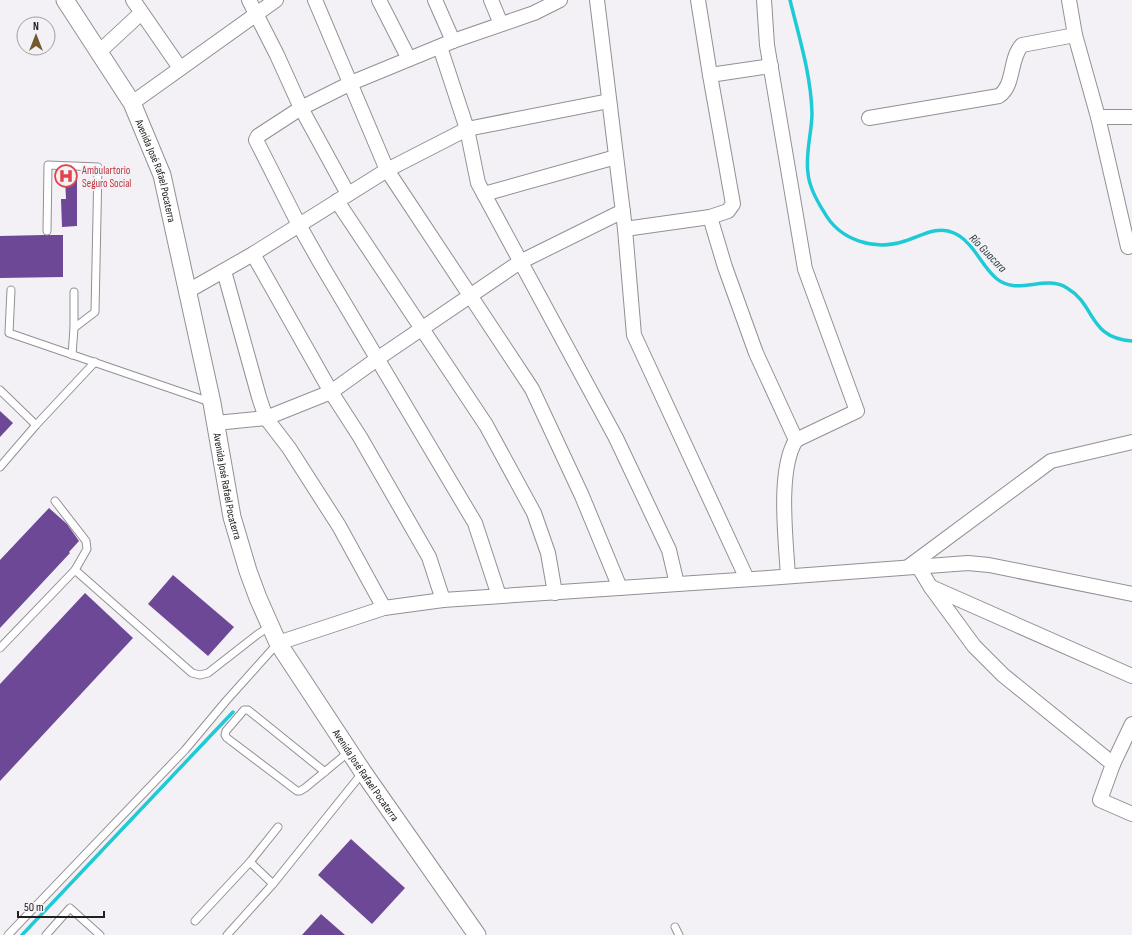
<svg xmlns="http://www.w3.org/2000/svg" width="1132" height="935" font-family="'Sofia Sans Condensed',sans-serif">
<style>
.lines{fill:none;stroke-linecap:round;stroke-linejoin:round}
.stream{stroke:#1ecad5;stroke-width:3.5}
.building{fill:#6c4896}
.service-casing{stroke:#929094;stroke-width:9}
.minor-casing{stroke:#929094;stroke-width:16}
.tertiary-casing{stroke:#929094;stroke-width:19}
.service{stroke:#fff;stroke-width:7}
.minor{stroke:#fff;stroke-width:14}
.tertiary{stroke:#fff;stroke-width:17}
.labels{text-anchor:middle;stroke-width:4;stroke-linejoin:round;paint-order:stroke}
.health-label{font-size:11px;fill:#be3a42;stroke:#f3f1f5;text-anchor:start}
.street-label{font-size:11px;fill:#212021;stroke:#f3f1f5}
.water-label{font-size:12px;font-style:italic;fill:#1e3739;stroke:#f3f1f5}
</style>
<rect width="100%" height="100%" fill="#f3f1f5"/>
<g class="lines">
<g class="stream">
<path d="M790 0C799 37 811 75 812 113 812 132 805 154 808 173 809 187 817 201 824 212 840 241 875 251 905 241 921 236 938 225 954 233 974 242 981 266 997 279 1018 296 1045 274 1067 288 1096 305 1088 338 1132 341"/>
<polyline points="22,935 233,712"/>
</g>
</g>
<g class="building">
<polygon points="65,178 77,178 77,226 62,227 61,199 66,199"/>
<polygon points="44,235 63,235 63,277 0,278 0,236"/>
<polygon points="0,411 13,423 0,437"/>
<polygon points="49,508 67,524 79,541 69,552 70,553 0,628 0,560"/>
<polygon points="173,575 234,627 208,656 148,604"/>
<polygon points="85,593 133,638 0,781 0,684"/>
<polygon points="351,839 405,888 372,924 318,875"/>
<polygon points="321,914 345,935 302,935"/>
</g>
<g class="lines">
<g class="service-casing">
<g id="service">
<polyline points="47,231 48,165 98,167 95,312 74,328 72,355"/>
<polyline points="11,290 9,333 210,402"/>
<polyline points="74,328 74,292"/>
<polyline points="0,390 36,425 95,362"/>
<polyline points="0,467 36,425"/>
<polyline points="55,501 86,541 87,549 75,570"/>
<polyline points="0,648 75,570 192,673 200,675 208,673 258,634 271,626"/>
<polyline points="325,772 248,710 244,710 226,731 225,735 227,738 297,791 300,791 305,788 350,751"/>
<polyline points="250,862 273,884"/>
<polyline points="195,921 250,862 278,827"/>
<polyline points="675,927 679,935"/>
<polyline points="8,935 185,750 226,701 278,643"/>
<polyline points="46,935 70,908 100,935"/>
<polyline points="227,935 273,884 363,772"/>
</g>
</g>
<g class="minor-casing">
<g id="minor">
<polyline points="133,0 180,68"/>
<polyline points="249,0 277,55 301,108 348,194"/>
<polyline points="315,0 387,170 532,389 582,496 620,588"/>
<polyline points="379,0 409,59"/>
<polyline points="435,0 453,41"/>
<polyline points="491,0 501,24"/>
<polyline points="597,0 625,229 634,335 747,579"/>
<path d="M764 0 767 45 805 269 857 411 796 440C777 470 786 541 788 576"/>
<polyline points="1075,35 1098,117 1128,247"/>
<polyline points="440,47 467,129 478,183 616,438 669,550 677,584"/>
<polyline points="99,52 141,13"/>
<polyline points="710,75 771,66"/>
<polyline points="132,103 276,0"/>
<polyline points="1098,117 1132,117"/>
<path d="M869 118 999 96C1015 85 1009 59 1022 45L1075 35 1069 0"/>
<polyline points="484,194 616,157"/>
<polyline points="337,201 486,425 534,513 548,553 555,593"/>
<polyline points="710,217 725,267 756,353 796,440"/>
<polyline points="625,229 710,217 728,211 733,204 710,75 698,0"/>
<polyline points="253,254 331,392 360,437 429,557 443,600"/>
<polyline points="224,271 259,397 266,418 289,448 339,526 384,608"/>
<polyline points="188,291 253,254 387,170 467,129 609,101"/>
<polyline points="216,423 266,418 331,392 377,359 520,262 623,211"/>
<polyline points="918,566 930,586 974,646 1003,675 1113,764 1100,800 1132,814"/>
<polyline points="908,567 1051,461 1132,442"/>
<polyline points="931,587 1132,676"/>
<polyline points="499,596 475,523 321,264 299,225 256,140 258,136 301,108 351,83 453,41 534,13 560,0"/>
<polyline points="278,643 384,608 443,600 768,578 968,563 989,565 1132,594"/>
<polyline points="1113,764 1132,724"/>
</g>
</g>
<g class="tertiary-casing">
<g id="tertiary">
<path id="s1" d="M65 0 132 103 162 175 212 403 232 517 248 571 258 598 278 643 363 772 477 935"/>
</g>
</g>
<use href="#service" class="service"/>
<use href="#minor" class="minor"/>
<use href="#tertiary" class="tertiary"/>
</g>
<defs>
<g id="hospital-ring" transform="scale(1.15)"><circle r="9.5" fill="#f3f1f5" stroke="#e0444e" stroke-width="1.5"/><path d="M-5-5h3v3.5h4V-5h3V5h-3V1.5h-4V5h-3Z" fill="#e0444e"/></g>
</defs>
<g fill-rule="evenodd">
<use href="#hospital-ring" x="66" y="176"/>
</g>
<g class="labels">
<g class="health-label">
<text x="82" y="174">Ambulartorio<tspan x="82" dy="13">Seguro Social</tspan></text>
</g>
<g class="street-label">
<text dy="4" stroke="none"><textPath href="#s1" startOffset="195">Avenida José Rafael Pocaterra</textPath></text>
<text dy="4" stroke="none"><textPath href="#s1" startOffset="519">Avenida José Rafael Pocaterra</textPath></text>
<text dy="4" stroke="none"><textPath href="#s1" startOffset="843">Avenida José Rafael Pocaterra</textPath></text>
</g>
<g class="water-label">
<text transform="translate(988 253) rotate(46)" y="4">Río Guacara</text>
</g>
</g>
<g transform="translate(36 36)"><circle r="19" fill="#f3f1f5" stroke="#9f9da0"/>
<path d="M0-3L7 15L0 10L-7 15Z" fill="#74592b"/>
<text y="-6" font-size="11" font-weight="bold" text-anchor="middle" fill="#212021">N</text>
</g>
<path d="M18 911v6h86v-6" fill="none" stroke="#212021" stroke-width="2"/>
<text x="24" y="911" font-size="12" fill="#212021" stroke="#f3f1f5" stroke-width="3" paint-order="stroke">50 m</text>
</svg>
